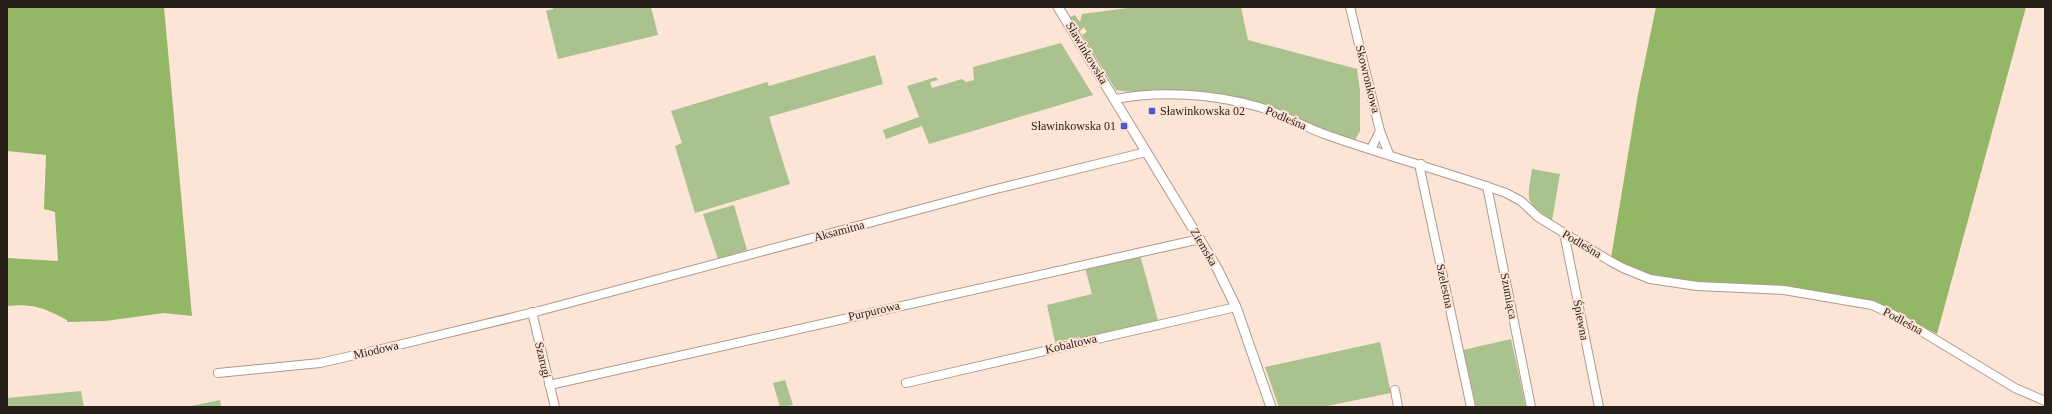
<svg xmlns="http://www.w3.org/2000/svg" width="2052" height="414" font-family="Georgia,serif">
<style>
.green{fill:#a9c28e}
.forest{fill:#93b767}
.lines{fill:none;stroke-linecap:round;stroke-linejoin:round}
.minor-casing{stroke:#b09a8c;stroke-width:10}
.tertiary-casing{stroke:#b09a8c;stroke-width:11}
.minor{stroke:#fff;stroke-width:8}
.tertiary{stroke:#fff;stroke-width:9}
.poi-dot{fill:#5257ce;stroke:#fce5d6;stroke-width:1.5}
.labels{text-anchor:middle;stroke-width:4;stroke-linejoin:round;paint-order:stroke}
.street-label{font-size:12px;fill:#271e19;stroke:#fce5d6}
.poi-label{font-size:12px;fill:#271e19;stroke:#fce5d6;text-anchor:start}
</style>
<rect width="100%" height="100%" fill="#fce5d6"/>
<g class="green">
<polygon points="553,7 651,7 658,35 558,59 546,11 553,9"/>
<path d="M1136 7H1241L1248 40 1357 69 1360 90V131L1355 140C1315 128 1278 106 1237 98 1197 89 1156 96 1116 90L1082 35 1087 32 1084 27 1079 32 1070 17 1075 15 1080 22 1082 14Z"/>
<polygon points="1061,43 1093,95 929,144 922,126 886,139 883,130 919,117 907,86 936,77 938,80 930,82 932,88 962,79 966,82 974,80 973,67"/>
<polygon points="875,55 883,84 769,117 790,184 695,213 675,146 682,143 671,111 767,82 769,86"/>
<path d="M1532 169 1560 174 1552 221C1524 200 1527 203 1532 169Z"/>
<polygon points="734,205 747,250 718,259 703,214"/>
<polygon points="1140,255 1159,324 1081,341 1080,337 1055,342 1047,305 1092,294 1085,268"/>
<polygon points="1511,339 1526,407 1476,407 1463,350"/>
<polygon points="1380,342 1391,393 1322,407 1279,407 1265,367"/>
<polygon points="785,380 793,405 780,407 773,383"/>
<polygon points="81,391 84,407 7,407 7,398"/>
<polygon points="220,400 221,407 186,407"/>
</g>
<g class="forest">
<path d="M7 7H164L192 316 164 313 105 321 67 322V320C45 308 33 303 7 306V258L58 261 55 212 44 209 46 155 7 151Z"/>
<path d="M1656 7H2026L1937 334C1909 319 1882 305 1851 297 1785 281 1715 293 1650 276 1637 272 1623 264 1611 258L1638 94Z"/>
</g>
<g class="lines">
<g class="minor-casing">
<g id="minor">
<polyline points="1350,7 1380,131 1371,149"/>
<path d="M1115 99C1161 90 1214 94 1259 107 1283 114 1304 127 1327 135 1386 156 1447 172 1506 193L1521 201 1538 217 1610 261 1623 268 1650 279 1697 286 1784 290 1872 305 1898 317 2015 388 2045 401"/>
<polyline points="1380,131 1389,154"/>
<polyline points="1421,164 1420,169 1471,407"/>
<polyline points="1487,186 1531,407"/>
<polyline points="1564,233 1599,407"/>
<polyline points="532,312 555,407"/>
<polyline points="218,373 320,363 390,347 539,311 996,189 1146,152"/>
<polyline points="906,383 1236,307"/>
<polyline points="549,384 554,384 1200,239"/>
<polyline points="1395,390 1398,407"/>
</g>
</g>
<g class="tertiary-casing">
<polyline id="tertiary" points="1058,7 1217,268 1236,307 1271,407"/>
</g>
<use href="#minor" class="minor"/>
<use href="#tertiary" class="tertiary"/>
</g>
<g class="poi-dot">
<rect x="1148" y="107" width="8" height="8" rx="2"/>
<rect x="1120" y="122" width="8" height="8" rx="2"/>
</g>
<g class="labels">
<g class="street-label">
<text transform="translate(1087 53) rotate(59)" y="4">Sławinkowska</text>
<text transform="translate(1368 79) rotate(76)" y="4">Skowronkowa</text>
<text transform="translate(1286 118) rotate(23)" y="4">Podleśna</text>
<text transform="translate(839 231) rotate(-15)" y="4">Aksamitna</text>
<text transform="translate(1582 244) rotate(31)" y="4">Podleśna</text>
<text transform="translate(1204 247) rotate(59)" y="4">Ziemska</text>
<text transform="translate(1445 286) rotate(78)" y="4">Szelestna</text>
<text transform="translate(1509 296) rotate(79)" y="4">Szumiąca</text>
<text transform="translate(874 311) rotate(-13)" y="4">Purpurowa</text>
<text transform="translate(1581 320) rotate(79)" y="4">Śpiewna</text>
<text transform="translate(1903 321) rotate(28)" y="4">Podleśna</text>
<text transform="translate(1071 344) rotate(-13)" y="4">Kobaltowa</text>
<text transform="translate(376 350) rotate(-13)" y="4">Miodowa</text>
<text transform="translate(543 360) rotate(77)" y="4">Szarugi</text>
</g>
<g class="poi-label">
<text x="1160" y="115">Sławinkowska 02</text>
<text x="1116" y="130" text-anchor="end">Sławinkowska 01</text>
</g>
</g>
<rect width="2052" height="414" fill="none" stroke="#271e19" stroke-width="16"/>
</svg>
